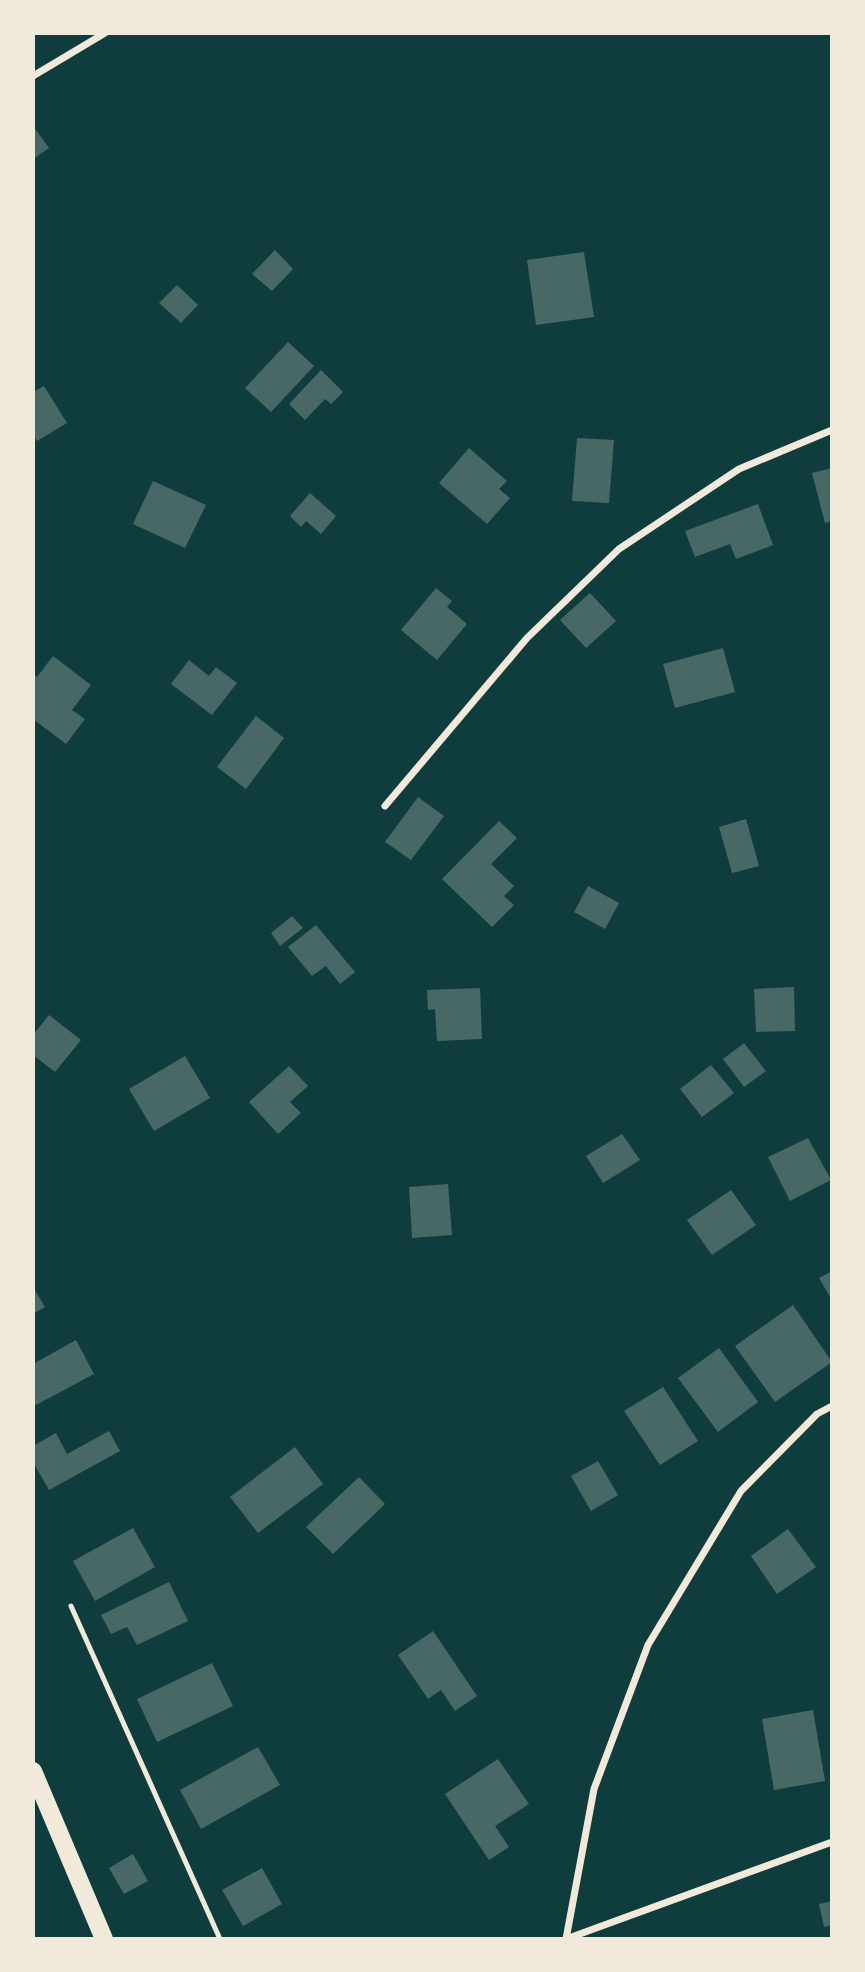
<svg xmlns="http://www.w3.org/2000/svg" width="865" height="1972" font-family="'Source Serif 4',serif">
<style>
.building{fill:#486865}
.lines{fill:none;stroke-linecap:round;stroke-linejoin:round}
.service{stroke:#f1e9da;stroke-width:5}
.minor{stroke:#f1e9da;stroke-width:7}
.primary{stroke:#f1e9da;stroke-width:18}
</style>
<rect width="100%" height="100%" fill="#0f3d3e"/>
<g class="building">
<polygon points="33,126 49,148 33,159"/>
<polygon points="275,250 293,269 272,291 252,274"/>
<polygon points="584,252 594,317 536,325 527,260"/>
<polygon points="177,285 198,305 181,323 159,303"/>
<polygon points="288,342 314,366 271,412 245,388"/>
<polygon points="321,370 343,392 331,404 325,399 305,420 289,404"/>
<polygon points="44,386 67,423 37,441 33,435 33,392"/>
<polygon points="577,438 614,440 609,503 572,501"/>
<polygon points="469,448 507,481 499,489 510,498 487,524 439,483"/>
<polygon points="832,468 832,521 825,523 812,473"/>
<polygon points="153,481 206,505 185,548 133,524"/>
<polygon points="310,493 336,516 321,534 306,521 301,527 290,516"/>
<polygon points="758,504 773,545 736,559 730,544 695,557 685,531"/>
<polygon points="436,588 452,601 447,607 467,624 437,660 401,630"/>
<polygon points="590,593 616,621 586,648 560,620"/>
<polygon points="723,648 735,692 675,708 663,664"/>
<polygon points="53,656 91,685 72,710 85,719 66,744 33,719 33,674 37,677"/>
<polygon points="189,660 209,676 216,667 237,683 212,715 171,684"/>
<polygon points="256,716 284,738 246,789 217,767"/>
<polygon points="418,797 444,816 411,860 385,842"/>
<polygon points="746,819 759,866 732,873 719,827"/>
<polygon points="499,821 517,838 491,864 514,886 504,896 514,905 492,927 442,879"/>
<polygon points="588,886 619,903 605,929 574,912"/>
<polygon points="292,916 303,928 280,946 271,933"/>
<polygon points="316,925 355,972 340,984 326,966 312,976 288,947"/>
<polygon points="794,987 795,1031 756,1032 754,989"/>
<polygon points="480,988 482,1039 437,1041 435,1009 428,1010 427,990"/>
<polygon points="49,1015 81,1040 55,1072 33,1055 33,1035"/>
<polygon points="744,1043 766,1071 744,1087 723,1059"/>
<polygon points="185,1056 210,1098 154,1131 129,1089"/>
<polygon points="711,1065 734,1093 702,1117 680,1089"/>
<polygon points="289,1066 308,1086 290,1102 301,1113 278,1134 249,1102"/>
<polygon points="622,1134 640,1160 603,1183 586,1156"/>
<polygon points="808,1138 831,1180 790,1201 768,1157"/>
<polygon points="448,1184 452,1235 412,1238 409,1187"/>
<polygon points="731,1190 756,1225 712,1255 687,1220"/>
<polygon points="832,1271 832,1300 819,1278"/>
<polygon points="33,1287 45,1307 33,1314"/>
<polygon points="793,1305 832,1362 775,1402 735,1346"/>
<polygon points="76,1340 94,1374 36,1405 33,1400 33,1364"/>
<polygon points="719,1348 758,1402 718,1432 678,1378"/>
<polygon points="663,1387 698,1441 660,1465 624,1411"/>
<polygon points="109,1431 120,1451 49,1490 33,1462 33,1446 56,1433 67,1454"/>
<polygon points="295,1447 323,1484 258,1533 230,1497"/>
<polygon points="598,1461 618,1495 591,1511 571,1476"/>
<polygon points="359,1477 385,1504 333,1554 306,1527"/>
<polygon points="133,1528 155,1567 95,1601 73,1561"/>
<polygon points="788,1529 816,1567 777,1594 751,1556"/>
<polygon points="169,1582 188,1621 137,1645 127,1627 111,1634 101,1615"/>
<polygon points="433,1631 477,1696 455,1711 441,1690 428,1699 398,1655"/>
<polygon points="212,1663 233,1706 157,1742 137,1699"/>
<polygon points="813,1710 825,1781 774,1790 762,1719"/>
<polygon points="258,1747 280,1785 201,1829 180,1790"/>
<polygon points="498,1759 529,1804 495,1826 509,1847 489,1860 445,1794"/>
<polygon points="133,1854 148,1881 124,1894 109,1868"/>
<polygon points="262,1868 282,1904 243,1926 222,1890"/>
<polygon points="832,1901 832,1925 824,1927 819,1904"/>
</g>
<g class="lines">
<polyline class="service" points="71,1606 220,1939"/>
<g class="minor">
<polyline points="33,76 105,33"/>
<polyline points="385,806 527,638 619,549 739,469 832,430"/>
<polyline points="566,1939 594,1789 648,1645 741,1491 817,1414 832,1406"/>
<polyline points="566,1939 832,1842"/>
</g>
<polyline class="primary" points="33,1771 104,1939"/>
</g>
<rect width="865" height="1972" fill="none" stroke="#f1e9da" stroke-width="70"/>
</svg>
